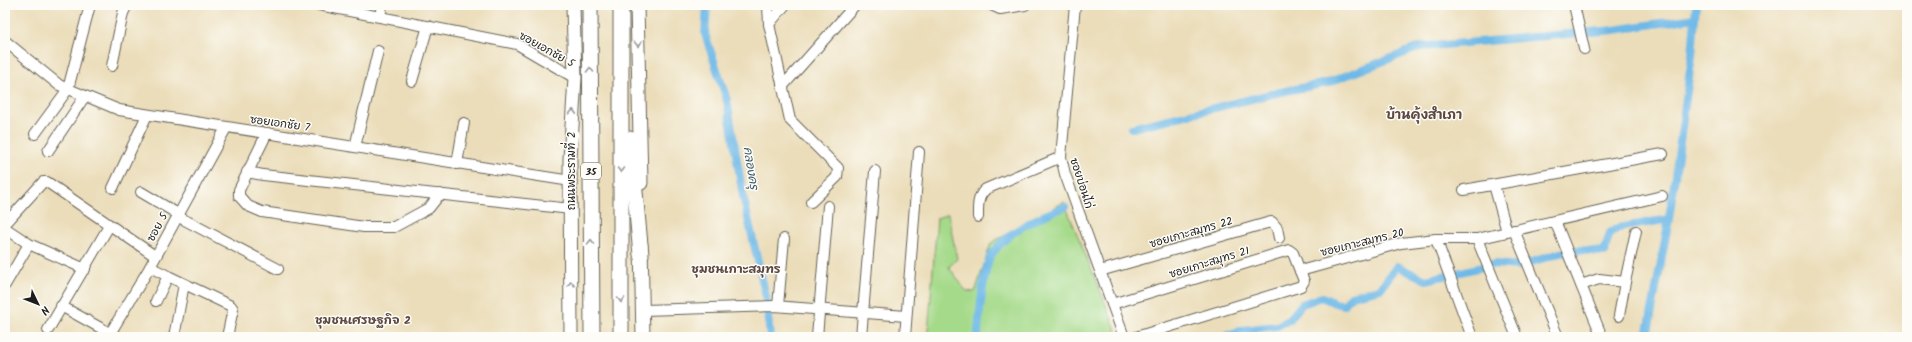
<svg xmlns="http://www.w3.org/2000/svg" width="1912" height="342" font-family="Kalam,'Playpen Sans Thai',sans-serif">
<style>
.green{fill:#a5da8a;stroke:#607b53}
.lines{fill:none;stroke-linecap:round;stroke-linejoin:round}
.canal{stroke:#6eb9e7;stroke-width:8}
.minor-casing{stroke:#646053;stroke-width:12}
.major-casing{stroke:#646053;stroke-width:15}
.highway-casing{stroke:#646053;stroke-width:17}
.minor{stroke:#fff;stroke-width:10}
.major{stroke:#fff;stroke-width:13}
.highway{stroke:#fff;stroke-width:15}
.oneway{stroke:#999}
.labels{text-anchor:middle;stroke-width:3;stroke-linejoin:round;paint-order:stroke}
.shield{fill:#fdfcf7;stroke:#605f5e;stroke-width:1}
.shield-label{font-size:10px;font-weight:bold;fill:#1c1c1c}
.street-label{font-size:11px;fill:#1c1c1c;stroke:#fdfcf7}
.water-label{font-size:12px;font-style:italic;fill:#3d5b6d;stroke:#fdfcf7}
.neighbourhood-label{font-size:12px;font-weight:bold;fill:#5d4842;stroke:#fdfcf7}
.quarter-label{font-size:13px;font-weight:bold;fill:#5d4842;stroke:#fdfcf7}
</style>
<rect width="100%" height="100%" fill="#fdfcf7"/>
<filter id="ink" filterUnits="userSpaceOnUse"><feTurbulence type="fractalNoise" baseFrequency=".025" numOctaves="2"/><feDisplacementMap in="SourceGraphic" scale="8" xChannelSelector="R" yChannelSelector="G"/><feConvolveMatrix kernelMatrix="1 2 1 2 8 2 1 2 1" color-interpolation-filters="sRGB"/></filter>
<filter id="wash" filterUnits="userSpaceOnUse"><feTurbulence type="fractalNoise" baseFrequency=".012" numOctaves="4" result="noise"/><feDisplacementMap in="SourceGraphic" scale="16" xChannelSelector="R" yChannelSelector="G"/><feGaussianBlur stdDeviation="0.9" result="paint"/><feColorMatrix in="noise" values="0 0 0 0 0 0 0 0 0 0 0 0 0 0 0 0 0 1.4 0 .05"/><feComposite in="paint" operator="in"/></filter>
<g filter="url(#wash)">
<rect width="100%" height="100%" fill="#ebddb9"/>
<polygon class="green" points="1064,202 1119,337 924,337 927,337 929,321 937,218 948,214 957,259 949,267 966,291 975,292 991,243"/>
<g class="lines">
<g class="canal">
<polyline points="707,5 705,34 727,100 743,196 766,297 770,337"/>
<polyline points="1132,128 1280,92 1327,83 1420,47 1614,30 1695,18"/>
<path d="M978 337C978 322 984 267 991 255 1009 230 1038 217 1065 207"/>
<polyline points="1221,337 1243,330 1277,326 1289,320 1302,304 1322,297 1335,303 1344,305 1351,296 1380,289 1397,266 1426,280 1495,264 1519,266 1560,253 1579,250 1604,252 1610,233 1618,228 1669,219 1692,56 1696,5"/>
<polyline points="1647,337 1669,219"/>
</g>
</g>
</g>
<g filter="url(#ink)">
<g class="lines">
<g class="minor-casing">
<g id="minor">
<polyline points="319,5 517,44 575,78"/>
<polyline points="768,5 769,24 790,120 838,168 837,177 811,202"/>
<polyline points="991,5 1000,9 1025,5"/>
<polyline points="1075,5 1061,157 1065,174 1124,337"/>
<polyline points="1574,5 1584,49"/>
<polyline points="380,17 382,5"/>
<polyline points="769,24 785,5"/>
<polyline points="5,41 59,85 119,110 571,181"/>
<polyline points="112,66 123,13 127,5"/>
<polyline points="412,81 428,26"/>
<polyline points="782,87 855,5"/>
<polyline points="267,133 239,190 239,196 248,206 262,212 364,227 394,227 429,208 440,194"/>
<polyline points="35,134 68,89 90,5"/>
<polyline points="355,147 378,51"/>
<polyline points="48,151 85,96"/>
<polyline points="457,164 464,123"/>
<polyline points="247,172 263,175 571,209"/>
<polyline points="1494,185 1507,232"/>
<polyline points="113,188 147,115"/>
<polyline points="1464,190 1663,154"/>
<polyline points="141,192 178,214"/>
<polyline points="177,216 278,269"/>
<path d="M978 217C978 207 977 196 986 189L1061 157"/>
<polyline points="1555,221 1602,337"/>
<polyline points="5,224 43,182 47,182 155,256"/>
<polyline points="5,228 29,244 85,269"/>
<polyline points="1514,230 1558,337"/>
<polyline points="1436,239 1472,337"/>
<polyline points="1477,239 1517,337"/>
<polyline points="150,267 168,276"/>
<polyline points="1100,271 1267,223 1272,222 1277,228 1279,238"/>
<polyline points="5,285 29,244"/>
<polyline points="1581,285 1599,279 1625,282 1636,231"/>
<polyline points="156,301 168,276 231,306 233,309 227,337"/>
<polyline points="1112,304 1289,250 1293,253 1300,271"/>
<polyline points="61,306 117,337"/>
<polyline points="778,306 784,239"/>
<polyline points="643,310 774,306 906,316"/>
<polyline points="1619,316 1625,282"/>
<polyline points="48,330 109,226"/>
<polyline points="108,337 150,267 226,128"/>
<polyline points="174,337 184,284"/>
<polyline points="817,337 828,206"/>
<polyline points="861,337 875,171"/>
<polyline points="905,337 919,152"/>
<polyline points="1136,337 1298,287 1301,286 1304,281 1300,271 1401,243 1436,239 1477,239 1662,196"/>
</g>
</g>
<g class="major-casing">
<g id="major">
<polyline points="637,5 641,183"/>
<polyline points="641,245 643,337"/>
<polyline points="571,337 570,159 575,78 573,5"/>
</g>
</g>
<g class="highway-casing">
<g id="highway">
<polyline points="590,5 592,337"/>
<polyline points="630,139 641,255"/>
<polyline points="621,337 621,5"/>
</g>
</g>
<use href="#minor" class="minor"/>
<use href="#major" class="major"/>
<use href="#highway" class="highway"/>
</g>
<defs><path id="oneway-chevron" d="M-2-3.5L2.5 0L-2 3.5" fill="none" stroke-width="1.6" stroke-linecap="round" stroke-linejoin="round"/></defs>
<g class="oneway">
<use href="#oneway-chevron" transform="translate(638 44) rotate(89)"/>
<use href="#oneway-chevron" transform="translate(590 70) rotate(-90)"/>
<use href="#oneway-chevron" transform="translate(573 112) rotate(-87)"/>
<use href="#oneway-chevron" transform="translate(621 170) rotate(90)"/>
<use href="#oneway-chevron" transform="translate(591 242) rotate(-90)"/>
<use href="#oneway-chevron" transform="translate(571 284) rotate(-90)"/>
<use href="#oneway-chevron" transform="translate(621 300) rotate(90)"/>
</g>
</g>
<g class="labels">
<rect class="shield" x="581" y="163" width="20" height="16" rx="3"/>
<g class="shield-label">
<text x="591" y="175">35</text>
</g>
<g class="street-label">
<text transform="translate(547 49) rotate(29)" y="4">ซอยเอกชัย 5</text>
<text transform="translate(280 123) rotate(8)" y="4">ซอยเอกชัย 7</text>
<text transform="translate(571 171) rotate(-90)" y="4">ถนนพระรามที่ 2</text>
<text transform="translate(1082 183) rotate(72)" y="4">ซอยบ่อนไก่</text>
<text transform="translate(157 227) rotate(-61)" y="4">ซอย 5</text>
<text transform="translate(1191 232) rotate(-16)" y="4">ซอยเกาะสมุทร 22</text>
<text transform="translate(1362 242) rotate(-14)" y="4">ซอยเกาะสมุทร 20</text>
<text transform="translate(1209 262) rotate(-17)" y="4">ซอยเกาะสมุทร 21</text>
</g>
<g class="water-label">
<text transform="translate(751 168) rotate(81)" y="4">คลองครุ</text>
</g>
<g class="neighbourhood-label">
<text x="736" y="273">ชุมชนเกาะสมุทร</text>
<text x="363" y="324">ชุมชนเศรษฐกิจ 2</text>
</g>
<g class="quarter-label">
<text x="1424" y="119">บ้านคุ้งสำเภา</text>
</g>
</g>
<rect width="1912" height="342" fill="none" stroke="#fdfcf7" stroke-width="20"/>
<g transform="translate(38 304) rotate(133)" stroke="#fdfcf7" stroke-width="3" paint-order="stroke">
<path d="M0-3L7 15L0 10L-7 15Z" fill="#1c1c1c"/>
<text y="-6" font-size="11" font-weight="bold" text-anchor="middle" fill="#1c1c1c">N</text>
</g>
</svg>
